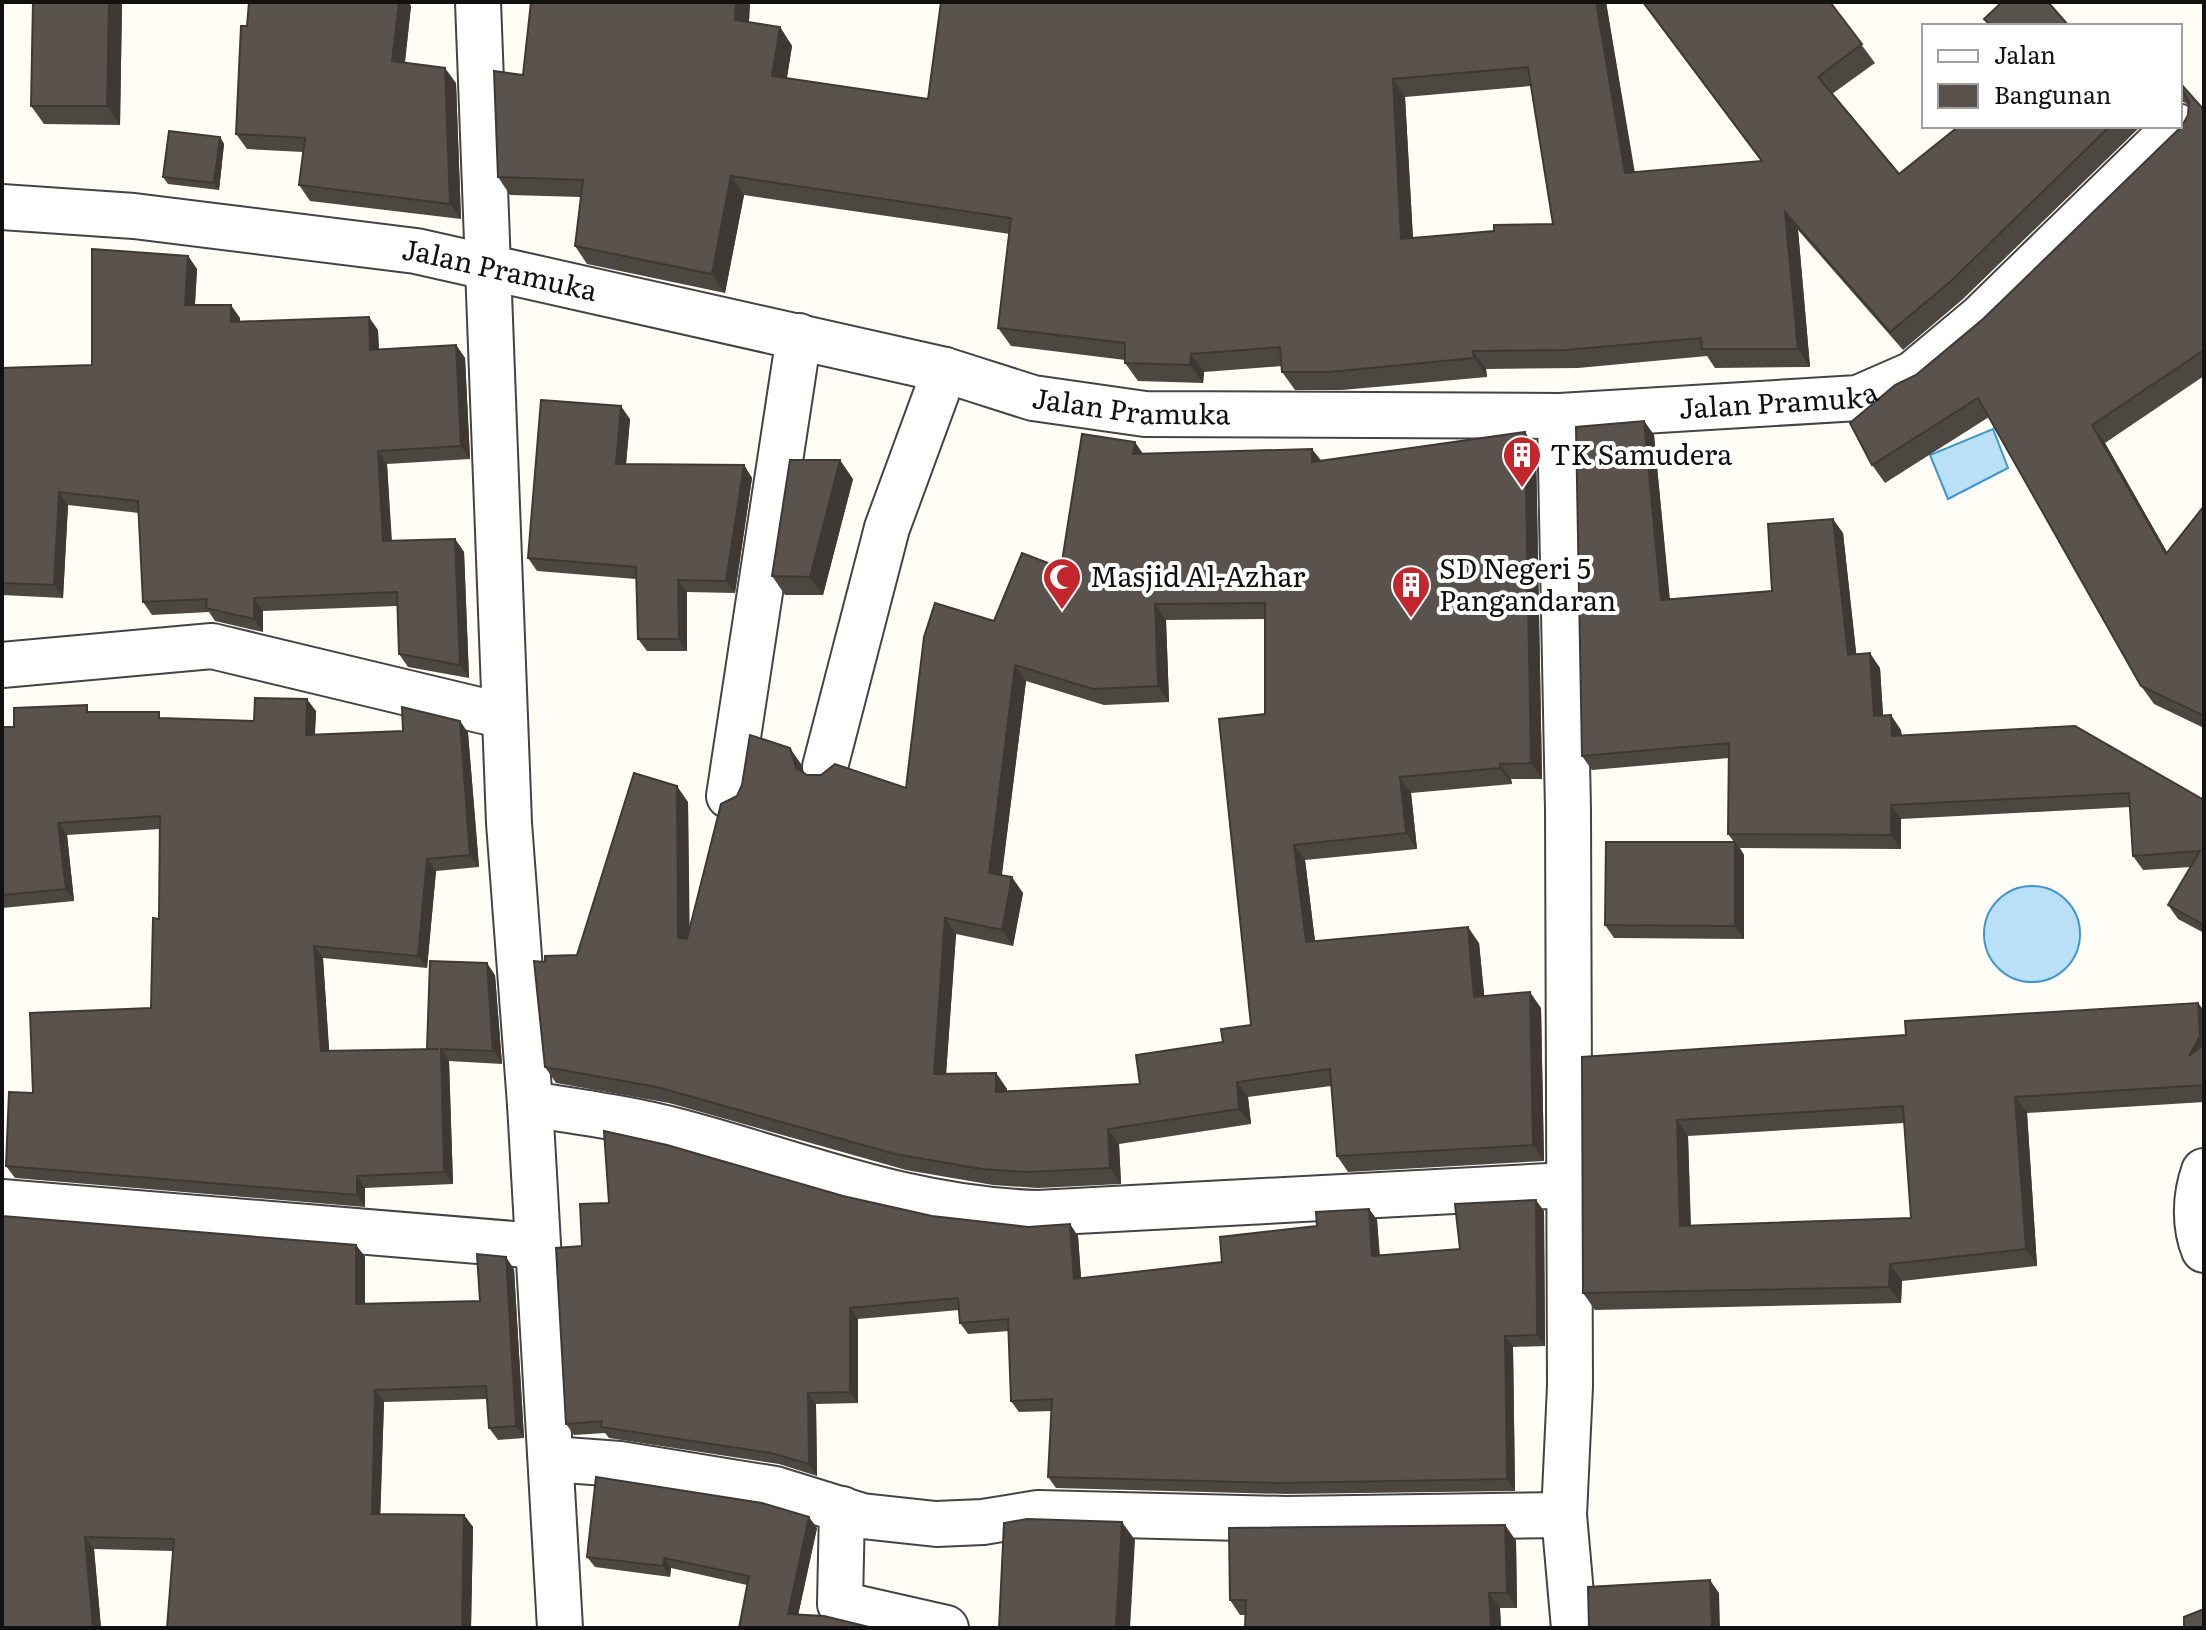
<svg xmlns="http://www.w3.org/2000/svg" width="2206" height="1630" font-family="Literata,serif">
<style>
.water{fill:#b9e0f7;stroke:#3f96cf;stroke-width:2}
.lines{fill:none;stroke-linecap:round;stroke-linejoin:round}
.minor-casing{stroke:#444;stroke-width:48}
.minor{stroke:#fff;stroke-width:44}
.wall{fill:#4d4742;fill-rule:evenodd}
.shaded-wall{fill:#3f3936}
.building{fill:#5a524d;stroke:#3f3936;stroke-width:2;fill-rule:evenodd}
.labels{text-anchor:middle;stroke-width:8;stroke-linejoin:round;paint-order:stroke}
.street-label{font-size:28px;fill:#111;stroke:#fff}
.poi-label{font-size:28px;fill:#111;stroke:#fff;text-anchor:start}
</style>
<rect width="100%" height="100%" fill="#fffdf5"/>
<g class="water">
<polygon points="1993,429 2008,468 1948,499 1930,455"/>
<circle cx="2032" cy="934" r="48"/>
</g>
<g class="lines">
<g class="minor-casing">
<g id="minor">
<polyline points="478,2 509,823 530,1104 560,1628"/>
<path id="s1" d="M2 207 134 216 416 251 945 370 1033 398 1145 414 1560 416 1858 398 1913 374 1980 318 2177 126"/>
<polyline points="1560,416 1568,810 1570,1386 1564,1515 1574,1628"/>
<polyline points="2,665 212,646 504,716"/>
<polyline points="825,767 887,528 945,370"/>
<polyline points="729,796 799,336"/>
<path d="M530 1104C581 1112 632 1119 681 1132 805 1165 907 1209 1038 1213L1568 1185"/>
<path d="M2204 1171C2195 1196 2194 1226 2204 1250"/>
<polyline points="2,1202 538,1246"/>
<polyline points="551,1459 620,1464 775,1489 862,1516 936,1524 983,1522 1038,1513 1286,1519 1564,1515"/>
<polyline points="842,1509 840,1604 946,1628"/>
</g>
</g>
<use href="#minor" class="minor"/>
</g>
<g class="wall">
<polygon points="33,2 122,2 120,125 44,124 31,106"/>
<path d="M531 2H750L749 22 780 27 792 46 787 78 928 99 1606 2 1634 172 1761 161 1642 2H1830L1875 63 1832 94 1899 174 1959 126H2141L1963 299 1903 350 1798 230 1810 367 1715 368 1707 356 1578 368 1486 369 1487 377 1342 390H1295L1282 372V366L1204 372 1203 383 1138 381 1125 363V360L1011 346 998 328 1010 234 744 195 725 293 587 264 575 246 581 197 510 195 498 177 523 75ZM1531 86 1553 224 1494 231 1413 238 1405 97Z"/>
<polygon points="411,6 405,63 456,83 461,219 310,201 299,185 303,152 247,149 236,134 247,26"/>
<polygon points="2180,83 2204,110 2204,376 2105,443 2167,552 2204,506 2204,728 2154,704 2141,686 1989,417 1885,483 1872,465 1916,375 1983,319 2182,126 2188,115 2188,105 2184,102 2180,102"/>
<polygon points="220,137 224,144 219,190 168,184 163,177"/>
<polygon points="188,256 197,269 195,305 240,318 240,322 378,330 379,349 456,345 465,358 470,459 387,464 392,541 455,539 464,552 469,678 408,667 399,654 397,606 263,611 263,632 215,621 209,612 152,615 143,602 139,513 68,505 63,598 2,595 2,368 92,365"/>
<polygon points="630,419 626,464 744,465 752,478 735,593 687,592 687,651 647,651 638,639 636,579 537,571 528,558"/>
<polygon points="1644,421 1654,435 1670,600 1772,591 1843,533 1856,654 1880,668 1883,716 1901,730 1902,736 2204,800 2204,933 2178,919 2168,905 2191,867 2143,870 2133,856 2130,807 1901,819 1901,849 1740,848 1744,855 1744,939 1614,938 1605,925 1734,842 1728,834 1729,758 1592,770 1582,756"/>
<path d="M1536 448 1542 779H1511L1512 784 1411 793 1417 849 1305 860 1315 941 1479 943 1484 996 1541 1008 1544 1161 1348 1172 1337 1156 1331 1086 1248 1097 1251 1124 1119 1144 1121 1184 1038 1188 993 1185 906 1170 669 1103 556 1083 545 1067V962L577 955 688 802 689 929 737 796 801 764 804 773 807 775 906 788 994 621 1061 568 1143 453 1321 461ZM1265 619V714L1251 1025 1223 1042 1140 1084 1007 1091V1089L996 1073 946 1074 956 934 1013 946 1023 893 1002 875 1026 681 1104 705 1169 702 1166 620Z"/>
<polygon points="853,479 823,595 785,595 772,576"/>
<polygon points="316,711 315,735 403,731 460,721 468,733 479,867 436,871 427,968 323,958 329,1051 428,1049 495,975 502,1064 449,1061 453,1184 365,1188 365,1207 15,1178 6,1166 33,1093 151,1008 159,919 160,829 67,835 74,901 2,908 2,727 14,727 91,712 163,718 254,721"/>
<path d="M2198 1003 2204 1011V1102L2027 1113 2037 1266 1902 1281 1901 1303 1595 1310 1583 1293 1582 1057 1906 1035ZM1904 1123 1911 1218 1691 1226 1688 1136Z"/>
<polygon points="843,1196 932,1216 1078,1236 1081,1279 1222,1262 1317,1226 1369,1209 1377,1220 1380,1256 1460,1249 1544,1211 1545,1346 1513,1347 1515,1491 1286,1494 1056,1488 1048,1477 1051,1411 1019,1412 1011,1401 1009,1331 968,1334 960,1323 959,1310 858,1319 858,1403 816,1404 817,1476 779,1464 609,1438 605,1433 574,1435 566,1424 582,1246"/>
<polygon points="356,1245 365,1257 365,1304 480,1301 514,1269 524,1438 498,1440 489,1428 487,1399 384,1402 380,1514 464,1515 473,1527 471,1628 167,1628 173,1551 94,1549 101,1628 2,1628"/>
<polygon points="1505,1525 1516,1541 1517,1608 1500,1608 1501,1628 1245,1628 1245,1615 1240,1615 1230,1600"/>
<polygon points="817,1528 798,1615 739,1628 747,1585 671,1568 670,1577 595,1567 587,1557"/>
</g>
<g class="shaded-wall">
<polygon points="109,2 122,2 120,125 107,106"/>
<polygon points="399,2 409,2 411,6 403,77 392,61"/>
<polygon points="736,2 750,2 748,38 735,20"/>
<polygon points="1596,2 1606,2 1638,191 1625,173"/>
<polygon points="780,27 792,46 784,94 772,76"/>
<polygon points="445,68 456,83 461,219 450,204"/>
<polygon points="1393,79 1405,97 1414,257 1401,239"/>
<polygon points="220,137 224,144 219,190 214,183"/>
<polygon points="731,176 744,195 725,293 712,274"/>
<polygon points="1785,212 1798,230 1810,367 1798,349"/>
<polygon points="188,256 197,269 194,318 185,305"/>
<polygon points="231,305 240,318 240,335 231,322"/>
<polygon points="369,317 378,330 379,363 370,350"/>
<polygon points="456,345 465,358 470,459 461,446"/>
<polygon points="1473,351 1486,369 1487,377 1474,358"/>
<polygon points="1191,354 1204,372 1203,383 1190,365"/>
<polygon points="621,406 630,419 625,476 616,464"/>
<polygon points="1644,421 1654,435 1671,615 1661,600"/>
<polygon points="2092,425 2105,443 2178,572 2166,554"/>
<polygon points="1525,432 1536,448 1542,779 1531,763"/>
<polygon points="1135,442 1146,458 1133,454"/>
<polygon points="1312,449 1324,464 1312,462"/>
<polygon points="378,451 387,464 392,554 383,541"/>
<polygon points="840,460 853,479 823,595 810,577"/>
<polygon points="744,465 752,478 735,593 726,581"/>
<polygon points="59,492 68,505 63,598 54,585"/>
<polygon points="1833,519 1843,533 1858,669 1848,655"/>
<polygon points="455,539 464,552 469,678 460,665"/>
<polygon points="678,580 687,592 687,651 679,639"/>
<polygon points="254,598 263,611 263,632 254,619"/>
<polygon points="1155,604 1166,620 1169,702 1158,686"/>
<polygon points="1870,653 1880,668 1884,731 1874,716"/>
<polygon points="1015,665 1026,681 1000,888 989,873"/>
<polygon points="307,699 316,711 314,747 306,735"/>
<polygon points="1891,715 1901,730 1902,750 1892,736"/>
<polygon points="460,721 468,733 479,867 470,855"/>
<polygon points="790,748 801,764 807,784 796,768"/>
<polygon points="1500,764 1511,779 1512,784 1500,768"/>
<polygon points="1400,777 1411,793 1417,849 1406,833"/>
<polygon points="677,786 688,802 690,954 678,938"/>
<polygon points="1891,805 1901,819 1901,849 1891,835"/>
<polygon points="58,823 67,835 74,901 66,889"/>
<polygon points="1735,842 1744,855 1744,939 1735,926"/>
<polygon points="1294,845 1305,860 1317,958 1306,942"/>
<polygon points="427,859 436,871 427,968 418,956"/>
<polygon points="1012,877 1023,893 1013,946 1002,930"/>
<polygon points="945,918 956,934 945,1089 934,1074"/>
<polygon points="1468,927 1479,943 1486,1012 1474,997"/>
<polygon points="314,946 323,958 330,1063 321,1051"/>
<polygon points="487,963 495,975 502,1064 493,1051"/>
<polygon points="1530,992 1541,1008 1544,1161 1533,1145"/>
<polygon points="2198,1003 2204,1011 2204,1066 2189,1056"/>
<polygon points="441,1049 449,1061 453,1184 444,1172"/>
<polygon points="996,1073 1007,1089 1007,1107 996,1092"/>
<polygon points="1237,1082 1248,1097 1251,1124 1239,1109"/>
<polygon points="2015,1097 2027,1113 2037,1266 2026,1249"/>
<polygon points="1677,1120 1688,1136 1691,1243 1680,1226"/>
<polygon points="1108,1129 1119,1144 1121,1184 1110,1168"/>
<polygon points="357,1176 365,1188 365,1207 357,1195"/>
<polygon points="1536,1200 1544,1211 1545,1346 1537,1335"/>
<polygon points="1369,1209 1377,1220 1380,1268 1372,1256"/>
<polygon points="1070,1224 1078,1236 1082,1291 1074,1279"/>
<polygon points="356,1245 365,1257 365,1316 356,1304"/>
<polygon points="506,1257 514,1269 524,1438 516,1426"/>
<polygon points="1890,1264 1902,1281 1901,1303 1889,1287"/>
<polygon points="850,1308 858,1319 858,1403 850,1392"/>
<polygon points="1505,1336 1513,1347 1515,1491 1507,1479"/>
<polygon points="375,1390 384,1402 380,1526 372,1514"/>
<polygon points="808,1393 816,1404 817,1476 809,1464"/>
<polygon points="464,1515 473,1527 471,1628 462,1628"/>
<polygon points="809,1517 817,1528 796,1625 788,1614"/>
<polygon points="1122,1522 1135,1540 1130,1628 1116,1628"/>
<polygon points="1505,1525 1516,1541 1517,1608 1507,1593"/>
<polygon points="85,1537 94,1549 101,1628 93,1628"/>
<polygon points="664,1558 671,1568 670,1577 663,1566"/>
<polygon points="1710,1580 1719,1593 1720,1628 1712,1628"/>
<polygon points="1489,1593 1500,1608 1501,1628 1491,1628"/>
</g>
<g class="building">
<polygon points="33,2 109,2 107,106 31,106"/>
<polygon points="249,2 399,2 392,61 445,68 450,204 299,185 305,138 236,134 241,26 247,26"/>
<path d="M531 2H736L735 20 780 27 772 76 928 99 941 2H1596L1625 173 1762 161 1643 2H1830L1862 44 1818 77 1899 174 1959 126H2110L1951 281 1890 332 1785 212 1798 349H1702L1701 338 1565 350 1473 351 1474 358 1329 372H1282L1280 347 1191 354 1190 365 1125 363V343L998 328 1011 218 731 176 712 274 575 246 583 180 498 177 494 71 523 75ZM1528 67 1553 224 1494 225V231L1401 239 1393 79Z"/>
<polygon points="2002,2 2048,2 2069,26 1991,26 1984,19"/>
<polygon points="2180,83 2204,110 2204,350 2092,425 2166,554 2204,506 2204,716 2141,686 1978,398 1872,465 1850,423 1895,385 1916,375 1983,319 2182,126 2188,115 2189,102 2183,91 2180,89"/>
<polygon points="169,131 220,137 214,183 163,177"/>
<polygon points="92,249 188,256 185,305 231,305 231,322 369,317 370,350 456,345 461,446 378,451 383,541 455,539 460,665 399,654 397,592 254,598 254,619 206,608 207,599 143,602 138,501 59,492 54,585 2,583 2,368 92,365"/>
<polygon points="541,400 621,406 616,464 744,465 726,581 678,580 679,639 638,639 636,567 528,558"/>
<polygon points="1644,421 1661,600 1772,591 1768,524 1833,519 1848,655 1870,653 1874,716 1891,715 1892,736 2075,726 2204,800 2204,925 2168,905 2200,851 2133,856 2129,793 1891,805 1891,835 1728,834 1729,743 1582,756 1576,427"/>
<path d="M1525 432 1531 763 1500 764V768L1400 777 1406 833 1294 845 1306 942 1468 927 1474 997 1530 992 1533 1145 1337 1156 1330 1069 1237 1082 1239 1109 1108 1129 1110 1168 1027 1172 982 1169 895 1154 657 1087 545 1067 534 961 545 962V956L577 955 634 773 677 786 678 938 687 939 721 804 737 796 742 785 750 735 790 748 796 768 807 775H821L835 764 906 788 924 637 935 603 994 621 1022 553 1061 568 1082 434 1135 442 1133 454 1312 449V462ZM1265 603V714L1219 719 1251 1025 1221 1029 1223 1042 1136 1055 1140 1084 996 1092V1073L934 1074 945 918 1002 930 1012 877 989 873 1015 665 1093 689 1158 686 1155 604Z"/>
<polygon points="790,460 840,460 810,577 772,576"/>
<polygon points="255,698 307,699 306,735 403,731 402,707 460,721 470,855 427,859 418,956 314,946 321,1051 439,1049 427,1049 430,961 487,963 493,1051 441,1049 444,1172 357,1176 357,1195 6,1166 9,1092 33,1093 30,1013 151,1008 153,918 159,919 160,816 58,823 66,889 2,895 2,727 14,727 14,708 87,705 87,712 159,712 159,718 254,721"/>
<polygon points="1606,842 1735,842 1735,926 1605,925"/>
<path d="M2198 1003 2200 1036 2189 1056 2204 1044V1085L2015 1097 2026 1249 1890 1264 1889 1287 1583 1293 1582 1057 1906 1035 1905 1021ZM1903 1106 1911 1218 1680 1226 1677 1120Z"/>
<polygon points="604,1131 667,1145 843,1196 932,1216 1028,1227 1070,1224 1074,1279 1222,1262 1220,1237 1317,1226 1316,1212 1369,1209 1372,1256 1460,1249 1455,1204 1536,1200 1537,1335 1505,1336 1507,1479 1278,1483 1048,1477 1052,1399 1011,1401 1008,1319 960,1323 958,1298 850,1308 850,1392 808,1393 809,1464 771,1453 601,1427 602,1421 566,1424 556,1248 582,1246 580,1204 609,1203"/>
<polygon points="2,1216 356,1245 356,1304 480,1301 477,1254 506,1257 516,1426 489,1428 486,1386 375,1390 372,1514 464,1515 462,1628 167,1628 174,1539 85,1537 93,1628 2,1628"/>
<polygon points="596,1477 762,1503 809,1517 788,1614 824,1616 873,1628 739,1628 749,1576 664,1558 663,1566 587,1557"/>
<polygon points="1027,1519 1122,1522 1116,1628 999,1628 1004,1523"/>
<polygon points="1505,1525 1507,1593 1489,1593 1491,1628 1245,1628 1246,1600 1230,1600 1229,1528"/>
<polygon points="1710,1580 1712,1628 1589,1628 1588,1587"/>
<polygon points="2204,1609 2204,1628 2184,1628 2184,1617"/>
</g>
<defs>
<g id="building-pin" transform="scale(2)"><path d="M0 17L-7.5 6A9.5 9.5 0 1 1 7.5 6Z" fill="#c4262e" stroke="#fff"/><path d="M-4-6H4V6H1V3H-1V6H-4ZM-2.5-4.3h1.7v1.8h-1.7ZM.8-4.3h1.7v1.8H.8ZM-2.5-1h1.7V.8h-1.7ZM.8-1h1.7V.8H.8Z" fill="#fff"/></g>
<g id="mosque-pin" transform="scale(2)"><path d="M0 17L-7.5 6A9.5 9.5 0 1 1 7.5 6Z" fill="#c4262e" stroke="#fff"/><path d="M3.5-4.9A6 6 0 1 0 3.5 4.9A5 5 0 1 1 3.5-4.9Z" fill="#fff"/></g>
</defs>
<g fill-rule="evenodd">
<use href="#building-pin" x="1522" y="455"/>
<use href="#mosque-pin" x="1062" y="577"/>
<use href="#building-pin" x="1411" y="585"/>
</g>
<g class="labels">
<g class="street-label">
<text dy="10" stroke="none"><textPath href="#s1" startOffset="502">Jalan Pramuka</textPath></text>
<text dy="10" stroke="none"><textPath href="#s1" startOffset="1798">Jalan Pramuka</textPath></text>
<text dy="10" stroke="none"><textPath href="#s1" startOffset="1150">Jalan Pramuka</textPath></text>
</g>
<g class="poi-label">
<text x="1550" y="465">TK Samudera</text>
<text x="1439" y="579">SD Negeri 5<tspan x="1439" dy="32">Pangandaran</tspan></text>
<text x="1090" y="587">Masjid Al-Azhar</text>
</g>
</g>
<rect width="2206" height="1630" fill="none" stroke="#111111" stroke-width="8"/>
<rect x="1922" y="24" width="260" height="104" fill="#ffffff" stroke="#a0a0a0" stroke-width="2"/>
<rect x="1938" y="50" width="40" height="12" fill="#ffffff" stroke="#a0a0a0" stroke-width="2"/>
<text x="1994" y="64" font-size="24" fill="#111111">Jalan</text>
<rect x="1938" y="84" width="40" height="24" fill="#5a524d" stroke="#a0a0a0" stroke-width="2"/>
<text x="1994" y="104" font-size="24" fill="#111111">Bangunan</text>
</svg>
